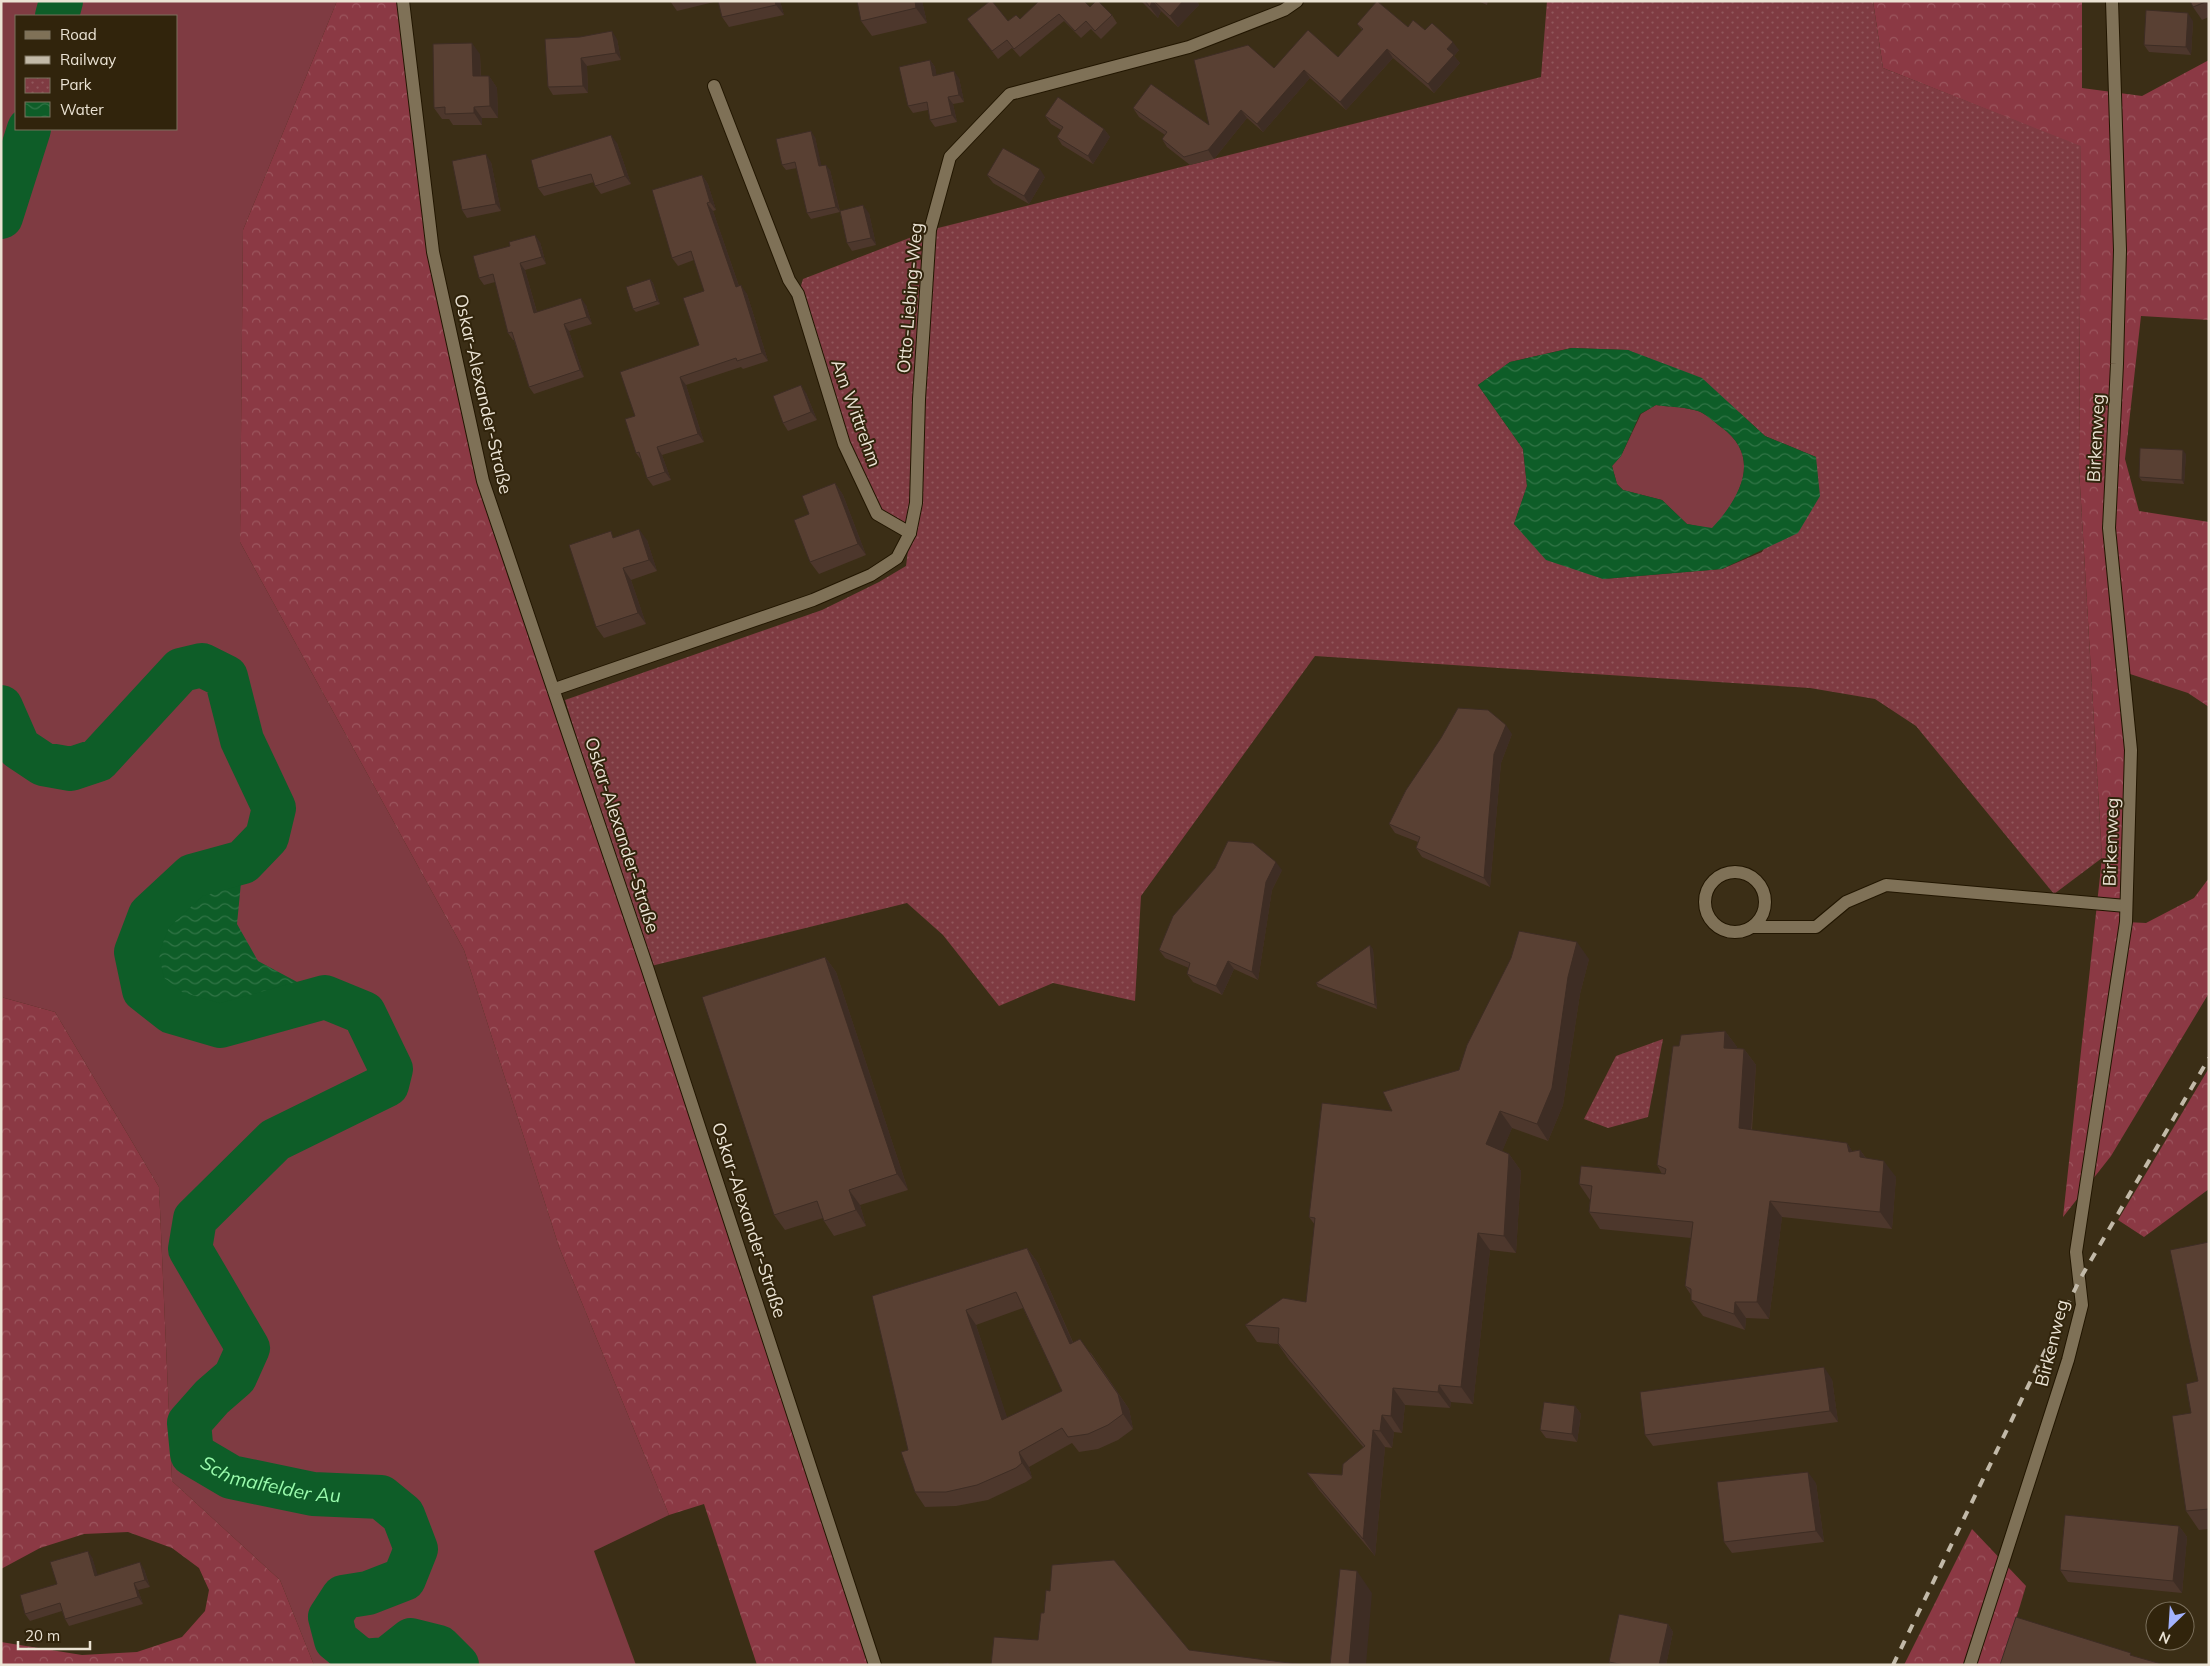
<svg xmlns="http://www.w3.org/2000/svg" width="2210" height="1666" font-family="Mulish,sans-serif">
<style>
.grass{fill:#7f3b42;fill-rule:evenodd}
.forest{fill:url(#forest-crowns)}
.park{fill:url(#park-dots);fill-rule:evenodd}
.water{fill:url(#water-waves);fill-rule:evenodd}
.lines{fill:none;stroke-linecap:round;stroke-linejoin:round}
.river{stroke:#0e5d28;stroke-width:44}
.street-casing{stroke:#221601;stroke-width:14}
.street{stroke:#7f7157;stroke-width:12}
.rail{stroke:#c2b9a8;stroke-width:4;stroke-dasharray:9 9;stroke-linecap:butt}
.wall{fill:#4d372c;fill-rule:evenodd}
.shaded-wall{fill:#3e2d24}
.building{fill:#594033;stroke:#3e2d24;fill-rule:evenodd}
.labels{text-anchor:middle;stroke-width:4;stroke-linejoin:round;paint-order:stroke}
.street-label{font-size:18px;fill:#ebe3d4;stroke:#31240c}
.water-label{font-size:19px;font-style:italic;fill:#9afbad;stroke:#31240c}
</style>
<defs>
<pattern id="forest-crowns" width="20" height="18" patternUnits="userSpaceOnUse" patternTransform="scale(1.25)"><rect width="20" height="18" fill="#8b3944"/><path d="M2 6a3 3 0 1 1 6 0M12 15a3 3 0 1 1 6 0" fill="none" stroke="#9c565e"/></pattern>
<pattern id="park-dots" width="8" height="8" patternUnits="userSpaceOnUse" patternTransform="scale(1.25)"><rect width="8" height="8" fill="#7f3b42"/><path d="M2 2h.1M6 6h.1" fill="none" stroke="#91575c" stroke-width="1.8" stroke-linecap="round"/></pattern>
<pattern id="water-waves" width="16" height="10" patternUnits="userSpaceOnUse" patternTransform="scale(1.25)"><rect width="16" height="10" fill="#0e5d28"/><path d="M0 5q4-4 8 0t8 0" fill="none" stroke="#317446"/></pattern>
</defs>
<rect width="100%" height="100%" fill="#3b2e16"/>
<g class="grass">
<path d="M1 1H337L243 230 240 542 464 950 559 1247 669 1515 594 1551 636 1665H314L280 1580 172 1481 159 1187 55 1012 1 997ZM16 16H176V129H16Z"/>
<path d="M1656 405C1670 407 1686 407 1698 411 1706 414 1714 422 1721 427 1763 457 1740 498 1712 529L1687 524 1662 500 1623 490 1617 484 1612 466 1621 456 1641 414Z"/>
</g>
<g class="forest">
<polygon points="337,1 403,1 433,252 483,481 875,1665 757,1665 704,1504 669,1515 559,1247 464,950 240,542 243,230"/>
<polygon points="1873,1 2082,1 2082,88 2142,96 2209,60 2209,320 2141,316 2125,459 2139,511 2209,522 2209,707 2188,693 2127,673 2126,922 2146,923 2194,898 2209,878 2209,993 2111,1156 2063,1217 2102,858 2079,468 2081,147 1883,68"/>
<polygon points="1,997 55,1012 159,1187 172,1481 280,1580 314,1665 1,1665 1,1642 82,1655 137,1652 182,1637 205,1611 209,1590 199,1568 172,1548 128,1532 84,1534 40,1548 1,1569"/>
<polygon points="2209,1068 2209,1189 2144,1237 2118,1220"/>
<polygon points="1972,1529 2026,1586 2002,1665 1904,1665"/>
</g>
<g class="park">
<path d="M1547 1H1873L1883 68 2081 146 2079 468 2102 858 2054 894 1916 726 1875 699 1810 688 1315 656 1141 896 1135 1001 1053 983 999 1006 943 935 907 903 647 967 565 700 822 610 879 582 906 566 910 534 881 512 848 441 800 289 803 279 930 230 1541 77ZM1571 348 1628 350 1740 413 1765 436 1816 457 1762 552 1722 569 1603 579 1514 524 1527 486 1523 449 1478 385 1510 362Z"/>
<polygon points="1663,1039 1648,1117 1608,1128 1584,1119 1616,1056"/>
</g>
<g class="water">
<path d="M1572 348 1628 350 1702 378 1765 436 1816 457 1820 496 1798 533 1722 569 1603 579 1546 560 1514 524 1527 486 1523 449 1478 385 1510 362ZM1656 405C1669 407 1686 407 1698 411 1706 414 1714 422 1721 427 1763 457 1740 498 1712 528L1687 524 1662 500 1623 490 1617 484 1612 466 1621 456 1640 414Z"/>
<polygon points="243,862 237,924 258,961 325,997 220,1026 172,1012 144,990 136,952 150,915 192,876"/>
</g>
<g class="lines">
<g class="river">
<polyline points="57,16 61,1"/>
<polyline points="1,217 29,129"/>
<path id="s1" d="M1 707 19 748 43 764 71 769 98 760 181 670 202 665 226 677 242 740 274 808 267 837 243 862 192 876 150 915 136 952 144 990 172 1012 220 1026 325 997 364 1013 391 1069 387 1085 275 1140 195 1219 190 1249 248 1348 235 1377 212 1397 189 1423 192 1454 231 1477 313 1494 381 1497 403 1515 416 1549 404 1579 368 1593 343 1597 330 1617 336 1640 362 1661 387 1659 411 1640 439 1647 457 1665"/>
</g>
<g class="street-casing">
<g id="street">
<polyline points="403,1 433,252 483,481 647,967 875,1665"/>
<polyline points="714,86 789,280 798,294 844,444 877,514 910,533"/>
<polyline points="555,689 813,600 871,575 897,558 910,533 916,503 919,399 930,230 950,157 1010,94 1189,47 1284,10 1297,1"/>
<circle cx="1735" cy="902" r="30"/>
<polyline points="1752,927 1816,927 1846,902 1886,885 2126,906"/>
<polyline points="1970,1665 2068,1360 2082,1305 2076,1252 2126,922 2131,750 2109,528 2117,364 2120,250 2112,1"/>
</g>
</g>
<use href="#street" class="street"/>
<polyline class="rail" points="1893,1665 2080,1279 2209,1058"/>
</g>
<g class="wall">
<polygon points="670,1 780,1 784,15 729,27 722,17 718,1 677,11"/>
<polygon points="922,1 927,23 872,36 861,21"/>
<polygon points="1141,1 1197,1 1199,5 1178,27 1161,11 1158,18"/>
<polygon points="1478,1 1488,1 1487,5"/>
<polygon points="2209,1 2209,17 2202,20 2193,7"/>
<polygon points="1090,7 1112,15 1117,23 1101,39 1091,29 1081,38 1064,21 1020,57 1012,48 998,59 967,19 1008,21"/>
<polygon points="2193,21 2191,55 2149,52 2144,45"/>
<polygon points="1357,24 1408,27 1425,30 1459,50 1454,56 1460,63 1434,93 1393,58 1346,110 1310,78 1263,132 1247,118 1214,159 1190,165 1167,147 1162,139 1165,135 1139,117 1133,108 1209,125 1274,68 1338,57 1362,30"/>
<polygon points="545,39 617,39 621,60 587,66 588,93 553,95 548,87"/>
<polygon points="480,54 481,76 489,76 497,88 498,118 482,118 482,125 453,125 449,119 442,119 434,108"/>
<polygon points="930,60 935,67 936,75 959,78 964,102 953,104 957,122 935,127 930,120 928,110 913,113 908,106"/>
<polygon points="1045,116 1104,129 1110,137 1093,164 1062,145 1057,137 1061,130 1051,124"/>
<polygon points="815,137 821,166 830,170 840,211 869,213 876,245 852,251 847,243 840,212 811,219 807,213 797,168 786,170 782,165"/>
<polygon points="617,143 631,184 601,194 595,186 594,182 544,196 538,188"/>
<polygon points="491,162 501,211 467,218 462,210"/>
<polygon points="702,175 708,184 716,210 713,211 739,286 747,294 768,361 743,369 741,367 686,385 704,442 662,455 671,480 653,486 647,478 642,461 636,453 635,416 699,345 704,291 694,260 678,266 672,258"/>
<polygon points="987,175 1045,177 1029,204 993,183"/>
<polygon points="540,242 546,264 525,270 537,312 586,305 592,324 569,331 584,377 534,394 529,387 514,340 513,340 508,333 495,282 484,285 479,278 510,246"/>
<polygon points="650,279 653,283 660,304 636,312 633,309"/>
<polygon points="806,393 817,420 788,431 783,423"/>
<polygon points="2186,454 2184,484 2142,481 2139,477"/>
<polygon points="835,483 843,495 866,555 819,574 810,562 809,514"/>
<polygon points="615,537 647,540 657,571 631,580 646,624 604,638 596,627"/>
<polygon points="1512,734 1501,763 1490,887 1422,857 1416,848 1418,842 1395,833 1389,824"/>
<polygon points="1282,870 1272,890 1258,980 1234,969 1222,995 1193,982 1187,974 1189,968 1165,958 1159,950"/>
<polygon points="1373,949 1377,1009 1318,987 1316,983"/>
<polygon points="825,957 836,972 908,1190 860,1205 866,1226 834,1236 824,1221 823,1218 785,1230 774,1215"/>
<polygon points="1589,959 1580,994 1563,1105 1548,1141 1512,1128 1502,1151 1509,1154 1521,1171 1516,1253 1490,1250 1473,1404 1451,1402 1450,1408 1405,1405 1402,1433 1394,1432 1392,1448 1385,1447 1375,1556 1319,1490 1307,1473 1342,1475 1364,1448 1289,1360 1278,1344 1257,1342 1245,1325 1306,1302 1315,1225 1309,1217 1392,1111 1459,1070"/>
<polygon points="1725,1031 1737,1047 1737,1048 1744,1049 1756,1065 1752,1130 1847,1143 1852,1151 1860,1150 1866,1158 1896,1177 1892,1229 1782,1217 1769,1319 1746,1318 1745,1330 1703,1316 1691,1300 1691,1295 1685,1286 1691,1238 1600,1229 1589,1212 1590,1200 1579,1184 1662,1174 1657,1165 1679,1046"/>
<polygon points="2209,1242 2209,1529 2199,1530 2186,1511 2191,1413 2198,1381"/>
<path d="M1027 1248 1038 1263 1073 1342 1091 1353 1129 1409 1133 1429 1118 1440 1098 1449 1079 1452 1072 1443 1029 1467 1032 1478 1026 1482 988 1500 956 1506 925 1507 915 1492 908 1450 872 1296ZM1023 1308 1062 1391 1007 1418 976 1325Z"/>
<polygon points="1832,1379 1838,1422 1653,1446 1645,1435"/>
<polygon points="1575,1406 1581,1414 1577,1442 1546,1438 1540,1430"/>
<polygon points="1816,1483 1824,1542 1732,1553 1724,1542"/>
<polygon points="2179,1526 2187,1537 2182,1593 2068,1582 2060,1570"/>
<polygon points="92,1557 97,1575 144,1569 150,1587 138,1590 143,1604 69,1626 65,1619 62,1611 30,1621 25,1614 57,1584"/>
<polygon points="1668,1624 1673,1632 1666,1665 1611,1665 1609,1662"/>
</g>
<g class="shaded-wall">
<polygon points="775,1 780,1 784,15 776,5"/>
<polygon points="915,1 922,1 927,23 916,8"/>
<polygon points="1152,1 1153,1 1161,11 1158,18 1150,7"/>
<polygon points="1183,1 1197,1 1199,5 1178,27 1170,16"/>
<polygon points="2188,13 2193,21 2191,55 2186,47"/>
<polygon points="612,31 617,39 621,60 616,53"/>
<polygon points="1453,42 1459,50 1454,56 1460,63 1434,93 1428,84 1447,49"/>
<polygon points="472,43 480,54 481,88 473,76"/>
<polygon points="1387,49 1393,58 1346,110 1340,102"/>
<polygon points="581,58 587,66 588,93 583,86"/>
<polygon points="930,60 935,67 938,83 933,76"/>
<polygon points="1304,70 1310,78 1263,132 1257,124"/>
<polygon points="954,71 959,78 964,102 959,95"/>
<polygon points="489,76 497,88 498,118 490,106"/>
<polygon points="948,97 953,104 957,122 952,115"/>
<polygon points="474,107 482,118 482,125 474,113"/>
<polygon points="1241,110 1247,118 1214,159 1208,150"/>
<polygon points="1104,129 1110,137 1093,164 1088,156"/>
<polygon points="811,131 815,137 823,172 819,166"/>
<polygon points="611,135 617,143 631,184 625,176"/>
<polygon points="486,154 491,162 501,211 496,204"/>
<polygon points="826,165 830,170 840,212 836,207"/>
<polygon points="1040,169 1045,177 1029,204 1024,196"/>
<polygon points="702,175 708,184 716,210 710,202"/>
<polygon points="707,203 713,211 742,295 736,287"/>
<polygon points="863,205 869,213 876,245 871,238"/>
<polygon points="535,235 540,242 546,264 542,257"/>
<polygon points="520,263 525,270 539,320 534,313"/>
<polygon points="650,279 653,283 660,304 657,301"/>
<polygon points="741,285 747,294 768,361 762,353"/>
<polygon points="581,298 586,305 592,324 587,317"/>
<polygon points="564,324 569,331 584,377 580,370"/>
<polygon points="680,377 686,385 704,442 698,434"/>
<polygon points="801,385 806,393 817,420 811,412"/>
<polygon points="657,447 662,455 671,480 665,472"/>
<polygon points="2183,450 2186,454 2184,484 2182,480"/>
<polygon points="835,483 843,495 866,555 858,544"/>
<polygon points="639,529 647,540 657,571 649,560"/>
<polygon points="623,568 631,580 646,624 638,613"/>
<polygon points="1506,725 1512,734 1501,763 1490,887 1484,878 1494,754"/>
<polygon points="1276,862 1282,870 1272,890 1258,980 1252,972 1266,882"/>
<polygon points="1577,942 1589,959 1580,994 1563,1105 1548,1141 1537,1124 1568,977"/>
<polygon points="1370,945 1373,949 1377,1009 1375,1005"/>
<polygon points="825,957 836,972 908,1190 897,1174"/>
<polygon points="1228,961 1234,969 1222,995 1216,986"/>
<polygon points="1725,1031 1737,1047 1736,1064 1724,1048"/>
<polygon points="1744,1049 1756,1065 1750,1144 1739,1128"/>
<polygon points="1500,1111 1512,1128 1498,1161 1486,1144"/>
<polygon points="1847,1143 1858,1160 1849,1152"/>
<polygon points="1860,1150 1872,1167 1860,1157"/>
<polygon points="1509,1154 1521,1171 1516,1253 1504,1236"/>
<polygon points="1884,1161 1896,1177 1892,1229 1880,1212"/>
<polygon points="849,1190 860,1205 866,1226 856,1210"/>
<polygon points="1770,1201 1782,1217 1769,1319 1757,1302"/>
<polygon points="1478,1233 1490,1250 1473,1404 1461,1387"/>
<polygon points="1027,1248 1038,1263 1080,1359 1070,1344"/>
<polygon points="1735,1302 1746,1318 1745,1330 1734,1314"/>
<polygon points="966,1310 976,1325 1013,1435 1002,1420"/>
<polygon points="1080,1339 1129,1409 1133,1429 1123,1414"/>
<polygon points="1824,1367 1832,1379 1838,1422 1830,1411"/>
<polygon points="1439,1385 1451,1402 1450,1408 1438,1392"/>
<polygon points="1393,1388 1405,1405 1402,1433 1391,1416"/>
<polygon points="1575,1406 1581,1414 1577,1442 1572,1434"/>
<polygon points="1382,1415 1394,1432 1392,1448 1380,1431"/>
<polygon points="1373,1430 1385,1447 1375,1556 1363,1539"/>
<polygon points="1019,1452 1029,1467 1032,1478 1022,1463"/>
<polygon points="1808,1472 1816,1483 1824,1542 1816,1531"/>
<polygon points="2179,1526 2187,1537 2182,1593 2173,1581"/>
<polygon points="88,1551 92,1557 100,1582 95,1576"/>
<polygon points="140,1562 144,1569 150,1587 145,1580"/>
<polygon points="1357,1571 1372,1593 1366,1665 1349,1665"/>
<polygon points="134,1583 138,1590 143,1604 138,1597"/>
<polygon points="1668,1624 1673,1632 1666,1665 1659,1665"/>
</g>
<g class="building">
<polygon points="718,1 775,1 776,5 722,17"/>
<polygon points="857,1 915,1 916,8 861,21"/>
<polygon points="990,1 992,1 1008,21 1016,15 1020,19 1039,1 1084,1 1090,7 1096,1 1098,1 1112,15 1095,31 1086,21 1075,31 1059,14 1014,49 1007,40 992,51 967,19"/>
<polygon points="1145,1 1152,1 1150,7"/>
<polygon points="1154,1 1183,1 1170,16"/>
<polygon points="1377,1 1408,27 1413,20 1425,30 1432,23 1453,42 1447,49 1454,55 1428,84 1387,49 1340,102 1304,70 1257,124 1241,110 1208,150 1184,157 1162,139 1167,132 1133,108 1151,84 1209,125 1194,60 1248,45 1274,68 1308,30 1338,57 1363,29 1357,24"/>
<polygon points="2190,1 2208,1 2193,7"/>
<polygon points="2146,10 2188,13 2186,47 2144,45"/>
<polygon points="612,31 616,53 581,58 583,86 548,87 545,39 580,37"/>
<polygon points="472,43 473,76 489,76 490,106 474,107 474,113 445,114 445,107 434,108 433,44"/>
<polygon points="930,60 933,76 954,71 959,95 948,97 952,115 930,120 927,102 908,106 899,67"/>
<polygon points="1058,97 1104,129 1088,156 1057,137 1063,127 1045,116"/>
<polygon points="811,131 819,166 826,165 836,207 807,213 795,162 782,165 776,139"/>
<polygon points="611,135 625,176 595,186 591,174 538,188 531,160"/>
<polygon points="1003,148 1040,169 1024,196 987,175"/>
<polygon points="486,154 496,204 462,210 452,161"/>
<polygon points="702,175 710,202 707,203 736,287 741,285 762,353 737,361 736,358 680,377 698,434 657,447 665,472 647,478 639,452 636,453 625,419 635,416 620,372 699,345 683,298 704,291 691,251 672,258 652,190"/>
<polygon points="863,205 871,238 847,243 840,211"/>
<polygon points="535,235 542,257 520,263 534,313 581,298 587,317 564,324 580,370 529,387 512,332 508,333 493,274 479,278 473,256 510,246 509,242"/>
<polygon points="650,279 657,301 633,309 626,287"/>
<polygon points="801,385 811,412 783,423 773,396"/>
<polygon points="2140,448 2183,450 2182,480 2139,477"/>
<polygon points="835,483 858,544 810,562 794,520 809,514 802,496"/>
<polygon points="639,529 649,560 623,568 638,613 596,627 569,545 611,531 613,538"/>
<polygon points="1458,708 1488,710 1506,725 1494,754 1484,878 1416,848 1420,837 1389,824 1406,790 1441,738"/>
<polygon points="1228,841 1253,843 1276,862 1266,882 1252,972 1228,961 1216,986 1187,974 1190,963 1159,950 1173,916 1215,868"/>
<polygon points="1519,931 1577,942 1568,977 1552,1088 1537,1124 1500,1111 1486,1144 1509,1154 1504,1236 1478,1233 1461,1387 1439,1385 1438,1392 1393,1388 1391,1416 1382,1415 1380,1431 1373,1430 1363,1539 1307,1473 1342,1475 1343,1464 1365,1446 1278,1343 1279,1328 1245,1325 1283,1298 1306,1302 1315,1218 1309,1217 1322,1103 1392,1111 1383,1092 1459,1070 1467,1045 1511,958"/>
<polygon points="1370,945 1375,1005 1316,983"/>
<polygon points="825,957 897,1174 849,1190 856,1210 824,1221 817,1201 774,1215 702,997"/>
<polygon points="1725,1031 1724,1048 1744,1049 1739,1128 1847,1143 1849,1152 1860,1150 1860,1157 1884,1161 1880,1212 1770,1201 1757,1302 1735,1302 1734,1314 1691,1300 1691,1289 1685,1286 1693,1222 1589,1212 1592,1186 1579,1184 1581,1166 1665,1174 1666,1169 1657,1165 1673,1046 1679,1046 1681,1035"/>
<polygon points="2209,1242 2209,1509 2186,1511 2172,1416 2191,1413 2186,1384 2198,1381 2170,1250"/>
<path d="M1027 1248 1070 1344 1080 1339 1118 1394 1123 1414 1108 1425 1088 1434 1068 1437 1062 1428 1019 1452 1022 1463 1016 1468 977 1485 946 1492H915L901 1452 908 1450 872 1296ZM1016 1292 1062 1391 1002 1420 966 1310Z"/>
<polygon points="1824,1367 1830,1411 1645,1435 1640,1392"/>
<polygon points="1544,1402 1575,1406 1572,1434 1540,1430"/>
<polygon points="1808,1472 1816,1531 1724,1542 1717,1482"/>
<polygon points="2065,1515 2179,1526 2173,1581 2060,1570"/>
<polygon points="88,1551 95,1576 140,1562 145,1580 134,1583 138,1597 65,1619 60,1603 25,1614 20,1595 57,1584 50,1562"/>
<polygon points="1114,1560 1189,1650 1305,1665 991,1665 994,1637 1038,1640 1041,1613 1044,1613 1046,1590 1050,1591 1052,1565"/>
<polygon points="1340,1569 1357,1571 1349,1665 1330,1665"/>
<polygon points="1619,1614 1668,1624 1659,1665 1624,1665 1609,1662"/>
<polygon points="2016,1617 2131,1653 2130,1655 2165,1665 2000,1665"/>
<polygon points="948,1663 949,1665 940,1665"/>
</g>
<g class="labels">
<g class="street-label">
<text transform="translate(910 298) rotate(-85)" y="6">Otto-Liebing-Weg</text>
<text transform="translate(483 394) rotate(77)" y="6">Oskar-Alexander-Straße</text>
<text transform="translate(856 413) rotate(70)" y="6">Am Wittrehm</text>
<text transform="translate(2096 438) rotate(-87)" y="6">Birkenweg</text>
<text transform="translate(622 835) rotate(72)" y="6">Oskar-Alexander-Straße</text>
<text transform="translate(2111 842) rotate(-88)" y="6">Birkenweg</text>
<text transform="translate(749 1220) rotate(72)" y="6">Oskar-Alexander-Straße</text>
<text transform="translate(2052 1343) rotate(-76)" y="6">Birkenweg</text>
</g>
<g class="water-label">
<text dy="7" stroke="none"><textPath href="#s1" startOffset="1605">Schmalfelder Au</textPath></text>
</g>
</g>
<rect width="2210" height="1666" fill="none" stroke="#ebe3d4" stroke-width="5"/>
<rect x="15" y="15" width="162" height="115" fill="#31240c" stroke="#7b705c"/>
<rect x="25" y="31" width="25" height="8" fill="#7f7157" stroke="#7b705c"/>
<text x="60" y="40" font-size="15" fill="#ebe3d4">Road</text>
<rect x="25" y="56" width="25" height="8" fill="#c2b9a8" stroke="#7b705c"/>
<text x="60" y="65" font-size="15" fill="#ebe3d4">Railway</text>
<rect x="25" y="78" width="25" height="15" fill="url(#park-dots)" stroke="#7b705c"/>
<text x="60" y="90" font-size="15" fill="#ebe3d4">Park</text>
<rect x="25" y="102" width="25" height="15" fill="url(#water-waves)" stroke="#7b705c"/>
<text x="60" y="115" font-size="15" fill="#ebe3d4">Water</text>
<g transform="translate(2170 1626) rotate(205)"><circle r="24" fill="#31240c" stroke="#7b705c"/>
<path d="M0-4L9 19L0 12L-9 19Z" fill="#a2b2fd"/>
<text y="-8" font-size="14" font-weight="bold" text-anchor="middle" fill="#ebe3d4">N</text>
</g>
<path d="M18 1641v8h72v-8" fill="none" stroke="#ebe3d4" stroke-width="2.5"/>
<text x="25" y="1641" font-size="15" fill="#ebe3d4" stroke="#31240c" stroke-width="4" paint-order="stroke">20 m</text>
</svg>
